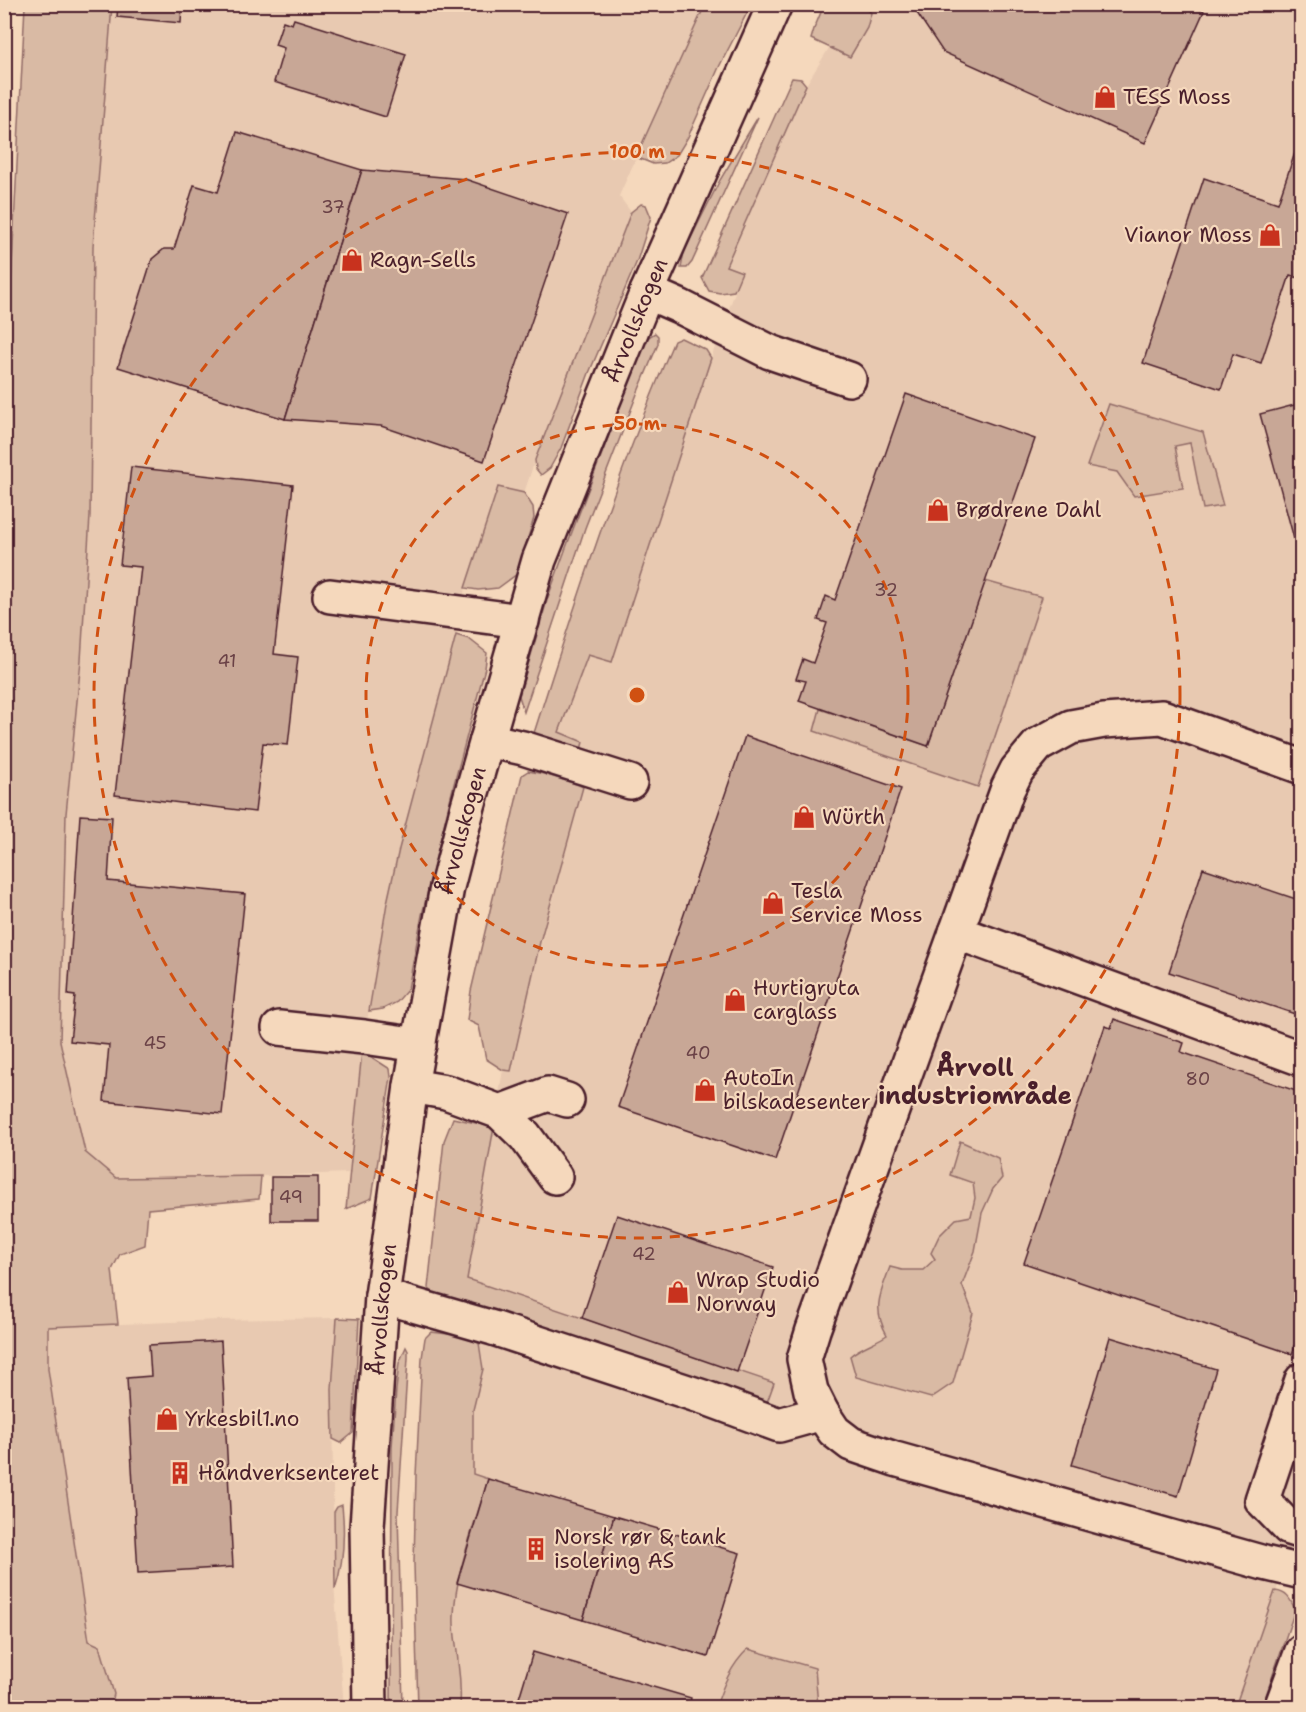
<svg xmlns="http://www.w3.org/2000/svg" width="1306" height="1712" font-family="'Shantell Sans',sans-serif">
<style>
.built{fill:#e8c9b1}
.green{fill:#d9baa4;stroke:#926c68;stroke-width:1.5}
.building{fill:#c8a796;stroke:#4a1f2b;stroke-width:1.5}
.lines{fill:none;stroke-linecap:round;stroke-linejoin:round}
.minor-casing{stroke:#4a1f2b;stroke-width:38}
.minor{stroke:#f5d8bc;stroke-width:33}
.ring{fill:none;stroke:#d05011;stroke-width:3;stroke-dasharray:10 8}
.labels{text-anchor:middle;stroke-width:4.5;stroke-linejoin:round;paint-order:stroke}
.number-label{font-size:18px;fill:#6a4146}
.poi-label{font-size:21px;fill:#4a1f2b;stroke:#f5d8bc;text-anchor:start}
.street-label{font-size:21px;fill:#4a1f2b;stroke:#f5d8bc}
.quarter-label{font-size:24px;font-weight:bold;fill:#4a1f2b;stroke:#f5d8bc}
.centre{fill:#d05011;stroke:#f5d8bc;stroke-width:3}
.ring-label{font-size:18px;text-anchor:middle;font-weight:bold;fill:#d05011;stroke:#f5d8bc;stroke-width:4.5;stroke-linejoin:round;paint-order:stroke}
</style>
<rect width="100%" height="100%" fill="#f5d8bc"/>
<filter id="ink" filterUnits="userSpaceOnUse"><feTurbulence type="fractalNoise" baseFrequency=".0167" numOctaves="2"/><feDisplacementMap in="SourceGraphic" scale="12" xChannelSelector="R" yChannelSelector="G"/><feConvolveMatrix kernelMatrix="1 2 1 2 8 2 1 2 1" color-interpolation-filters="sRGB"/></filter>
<g filter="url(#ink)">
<g class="built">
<polygon points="112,5 705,5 619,196 631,212 535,460 524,493 498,487 465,588 456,635 399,849 387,903 362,1051 349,1173 261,1176 116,1179 85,1152 60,1041 66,814 81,660 90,516 93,246"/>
<polygon points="847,5 1301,5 1302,1518 1235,1707 460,1707 461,1694 458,1660 454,1632 454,1614 457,1583 488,1479 473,1474 472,1459 473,1410 483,1369 483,1360 479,1343 457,1335 503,1070 511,1070 532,978 583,787 581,750 559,732 588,655 612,661 711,358 742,273 726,267 806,85 829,48"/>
<polygon points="337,1318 332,1389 334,1584 344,1707 111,1707 114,1694 100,1647 89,1641 48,1369 48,1327 219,1320"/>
</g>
<g class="green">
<polygon points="25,5 112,5 93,246 90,516 81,660 66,814 60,1041 85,1152 116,1178 261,1176 259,1199 148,1209 145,1245 120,1254 112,1270 118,1324 48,1327 48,1369 89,1641 100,1646 114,1694 111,1707 5,1707 4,373 11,285"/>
<polygon points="705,5 751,5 719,67 688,137 677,155 665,163 653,164 636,157"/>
<polygon points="824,5 864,5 871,13 867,28 850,57 811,39 814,29"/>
<polygon points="792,78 801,79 806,85 726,266 742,272 734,291 720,293 709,291 702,278"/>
<polygon points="758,117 692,262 687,268 681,268 684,252 720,180"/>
<polygon points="641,204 646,205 651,217 637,261 589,373 561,448 550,468 541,475 536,469 535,460 631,212"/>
<polygon points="655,333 658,336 658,344 637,394 585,528 524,712 519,696 548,597 567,545 645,341 650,336"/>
<path d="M681 338 706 350 711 358 612 662 588 655 559 732 583 742 581 750 550 742 534 733C576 601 619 469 674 341Z"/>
<polygon points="1109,404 1203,432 1223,506 1203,509 1190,443 1175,446 1183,488 1134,496 1117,472 1087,466"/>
<polygon points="498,487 524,493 533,507 534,518 517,574 498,588 478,590 465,588"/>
<polygon points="985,581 1042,597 978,787 814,731 820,709 928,746"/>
<polygon points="456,635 469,639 487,653 485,668 454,784 422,915 408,989 397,1002 383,1009 369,1011 387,903 399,849"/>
<polygon points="528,771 544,774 579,785 583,787 540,942 511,1071 503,1070 486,1059 479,1026 467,1020 471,991 522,775"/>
<polygon points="362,1051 390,1069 391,1077 372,1198 346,1209"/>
<polygon points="453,1118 494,1127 467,1279 774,1383 766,1405 462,1301 436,1295 428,1288 444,1141"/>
<path d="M960 1141 998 1158 1002 1178 993 1189 982 1213 975 1251 962 1285 973 1313 953 1383 931 1398 856 1377 850 1356C860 1347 875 1343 887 1335 872 1308 880 1294 890 1267L902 1270H923L935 1259 931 1253 939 1236 956 1219 971 1216 975 1198 973 1183 950 1175Z"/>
<polygon points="337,1318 359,1319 353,1433 341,1443 333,1439 332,1389"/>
<path d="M431 1332 457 1335 479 1343 483 1369 473 1410V1474L488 1479C476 1521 455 1573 454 1616 453 1632 457 1646 458 1662 460 1677 461 1692 460 1707L418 1708 414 1564 416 1475 422 1358 425 1338Z"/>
<polygon points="406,1347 408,1351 408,1358 398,1512 403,1707 391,1708 392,1447 396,1390 399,1363"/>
<path d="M342 1505C345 1534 344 1562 335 1589L334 1512 337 1507Z"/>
<path d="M1275 1591C1287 1592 1291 1600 1295 1610L1262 1707H1235Z"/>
<path d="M748 1649 815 1668 818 1707H716C723 1685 731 1665 748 1649Z"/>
</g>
<g class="building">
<polygon points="118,4 182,4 181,23 117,17"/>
<polygon points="911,4 1191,4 1204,11 1145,143 943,52"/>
<polygon points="294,19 406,54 386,117 274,82 284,48 275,45 283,21 292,24"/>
<polygon points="237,132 362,170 285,419 118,367 152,259 164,249 174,249 194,185 218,192"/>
<polygon points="1302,132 1302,279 1290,275 1261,363 1233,354 1221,389 1143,363 1204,178 1278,203"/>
<polygon points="362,170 465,179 568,214 484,461 381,426 285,419"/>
<polygon points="906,394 1035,439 928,746 799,701 806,681 796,679 803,659 813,663 827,623 818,620 826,596 835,600"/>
<polygon points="1302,403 1302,568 1260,414"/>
<polygon points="131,467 293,485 274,654 298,657 288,745 263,743 255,812 115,795 141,567 120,565"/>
<polygon points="745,736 901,789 775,1160 618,1107"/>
<polygon points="80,815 112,817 108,881 245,894 222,1114 104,1101 109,1045 70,1041 75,996 68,995"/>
<polygon points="1203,868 1302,901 1302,1004 1298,1015 1169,972"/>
<polygon points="1114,1019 1184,1043 1181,1052 1302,1093 1302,1327 1292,1354 1024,1263 1105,1026 1111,1028"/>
<rect x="271" y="1177" width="47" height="44"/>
<polygon points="617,1215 773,1267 737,1372 582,1318"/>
<polygon points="1110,1337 1216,1369 1178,1496 1072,1465"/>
<polygon points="221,1341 233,1567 138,1573 127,1378 151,1376 149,1345"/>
<polygon points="488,1479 614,1516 583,1620 457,1583"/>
<polygon points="614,1516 740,1553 708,1657 583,1620"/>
<polygon points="533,1652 691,1698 689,1708 516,1708"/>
</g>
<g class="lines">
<g class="minor-casing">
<g id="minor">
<polyline points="647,292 679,306 770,352 849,379"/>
<polyline points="330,596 522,621"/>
<polyline points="487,740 523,748 630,782"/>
<polyline points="1302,767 1162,717 1104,721 1071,727 1038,745 1017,770 1008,788 813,1330 804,1359 811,1391 822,1413 834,1431 851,1444 895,1459 1264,1563 1302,1572"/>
<polyline points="956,932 1302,1059"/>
<polyline points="279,1028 364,1037 419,1045"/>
<polyline points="411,1086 446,1092 500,1112 525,1136 555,1177"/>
<polyline points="500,1112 548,1094 567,1100"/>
<polyline points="382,1296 493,1328 706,1398 779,1425 822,1413"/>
<polyline points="1302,1380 1262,1500 1289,1528 1302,1532"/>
<path id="s1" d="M370 1708 367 1527 382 1296 411 1086 447 887 468 806 539 560 647 292 775 4"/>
<polyline points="1281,1708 1302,1651"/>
</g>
</g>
<use href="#minor" class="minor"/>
</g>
</g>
<g class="ring">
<circle cx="637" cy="695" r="271"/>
<circle cx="637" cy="695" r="543"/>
</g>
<defs>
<g id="shop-bare" transform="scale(1.8)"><path d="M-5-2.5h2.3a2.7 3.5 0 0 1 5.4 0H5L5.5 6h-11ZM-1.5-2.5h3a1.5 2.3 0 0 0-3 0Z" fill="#c8321e" stroke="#f5d8bc" stroke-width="2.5" paint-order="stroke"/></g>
<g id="building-bare" transform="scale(1.8)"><path d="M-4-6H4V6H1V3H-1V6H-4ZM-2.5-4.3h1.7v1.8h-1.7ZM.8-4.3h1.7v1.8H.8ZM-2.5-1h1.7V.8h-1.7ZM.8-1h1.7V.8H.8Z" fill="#c8321e" stroke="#f5d8bc" stroke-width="2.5" paint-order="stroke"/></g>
</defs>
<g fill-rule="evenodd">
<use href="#shop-bare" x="1105" y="97"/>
<use href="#shop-bare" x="1270" y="235"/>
<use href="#shop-bare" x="352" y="260"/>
<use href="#shop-bare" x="938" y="510"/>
<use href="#shop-bare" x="804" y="817"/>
<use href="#shop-bare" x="773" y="903"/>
<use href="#shop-bare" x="735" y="1000"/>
<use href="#shop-bare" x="705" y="1090"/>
<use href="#shop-bare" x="678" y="1292"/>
<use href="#shop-bare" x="167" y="1419"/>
<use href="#building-bare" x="180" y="1473"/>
<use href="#building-bare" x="536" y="1549"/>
</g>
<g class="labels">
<g class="number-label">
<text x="333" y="213">37</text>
<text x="886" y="596">32</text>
<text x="227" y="667">41</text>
<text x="155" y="1049">45</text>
<text x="698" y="1059">40</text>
<text x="1198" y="1085">80</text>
<text x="291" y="1203">49</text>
<text x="644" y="1260">42</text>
</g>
<g class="poi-label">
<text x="1123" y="104">TESS Moss</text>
<text x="1252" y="242" text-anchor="end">Vianor Moss</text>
<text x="370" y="267">Ragn-Sells</text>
<text x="956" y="517">Brødrene Dahl</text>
<text x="822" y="824">Würth</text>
<text x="791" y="898">Tesla<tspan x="791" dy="24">Service Moss</tspan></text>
<text x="753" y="995">Hurtigruta<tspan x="753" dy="24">carglass</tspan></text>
<text x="723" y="1085">AutoIn<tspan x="723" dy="24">bilskadesenter</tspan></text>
<text x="696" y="1287">Wrap Studio<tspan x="696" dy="24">Norway</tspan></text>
<text x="185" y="1426">Yrkesbil1.no</text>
<text x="198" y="1480">Håndverksenteret</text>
<text x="554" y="1544">Norsk rør &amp; tank<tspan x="554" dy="24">isolering AS</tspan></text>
</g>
<g class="street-label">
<text dy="7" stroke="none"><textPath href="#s1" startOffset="1425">Årvollskogen</textPath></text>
<text dy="7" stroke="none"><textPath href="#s1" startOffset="885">Årvollskogen</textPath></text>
<text dy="7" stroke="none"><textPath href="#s1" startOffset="399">Årvollskogen</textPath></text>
</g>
<g class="quarter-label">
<text x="975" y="1076">Årvoll<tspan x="975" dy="28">industriområde</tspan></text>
</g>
</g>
<circle cx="637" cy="695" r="9" class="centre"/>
<g class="ring-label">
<text x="637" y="158">100 m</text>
<text x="637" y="430">50 m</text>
</g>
<rect width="1306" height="1712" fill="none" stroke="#f5d8bc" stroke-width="24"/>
<rect x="12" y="12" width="1282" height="1688" fill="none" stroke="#4a1f2b" stroke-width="2" filter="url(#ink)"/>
</svg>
